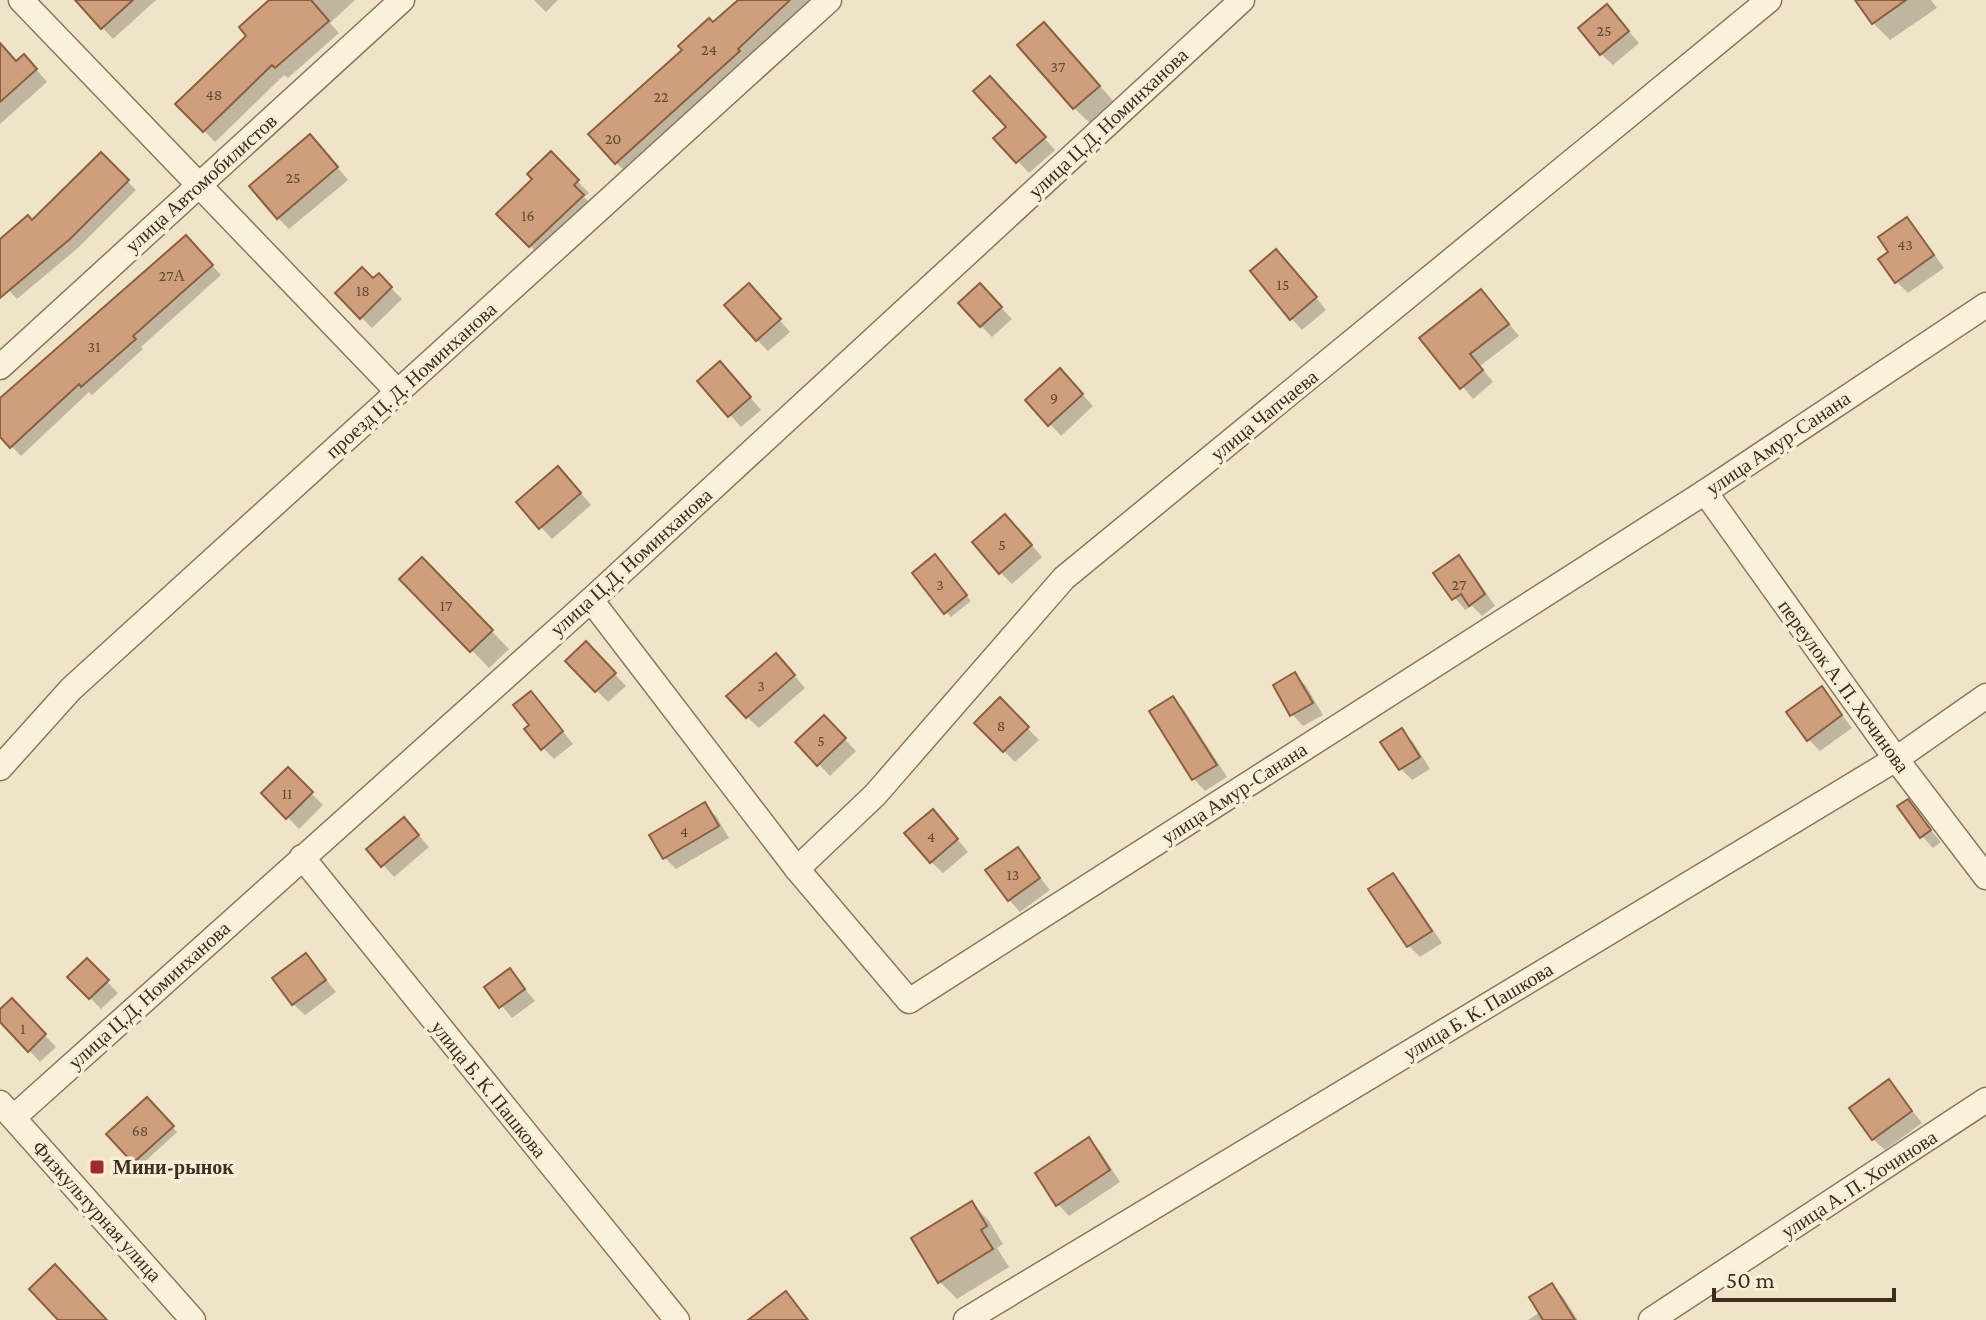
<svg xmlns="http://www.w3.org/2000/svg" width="1986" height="1320" font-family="'Crimson Pro',serif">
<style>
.shadow{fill:#0003}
.building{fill:#cf9f7d;stroke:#8d5f41;stroke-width:2}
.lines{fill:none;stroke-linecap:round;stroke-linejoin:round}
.minor-casing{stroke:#8d765c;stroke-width:27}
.minor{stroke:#faf1dc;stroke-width:24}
.poi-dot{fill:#9e2a2b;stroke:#f7eed8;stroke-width:3}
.labels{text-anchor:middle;stroke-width:7;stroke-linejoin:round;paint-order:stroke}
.number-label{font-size:16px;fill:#624a37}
.street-label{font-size:20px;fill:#3d2e20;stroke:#f7eed8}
.poi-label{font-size:20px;font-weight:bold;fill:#3d2e20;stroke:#f7eed8;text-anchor:start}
</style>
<rect width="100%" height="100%" fill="#f0e4c8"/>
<g class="shadow">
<polygon points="90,0 156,0 113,39 102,27"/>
<polygon points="271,0 355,0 330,23 339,33 288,78 284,75 215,142 178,104 249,36"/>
<polygon points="534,0 558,0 546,12"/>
<polygon points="742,0 815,0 628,174 616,163 713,25"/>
<polygon points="1857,0 1931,0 1937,8 1890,40 1873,23"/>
<polygon points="1607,7 1639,43 1613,65 1601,54"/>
<polygon points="1061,42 1116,104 1092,125 1074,108"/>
<polygon points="0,53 17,63 35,68 47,82 0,124"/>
<polygon points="1001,90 1055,150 1029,173 996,138 1009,127"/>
<polygon points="321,148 348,180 289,229 278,218"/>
<polygon points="551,154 589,193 584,197 594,207 541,257 499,214 535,179"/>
<polygon points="101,155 136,190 79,247 17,299 0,281 0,241 33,223"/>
<polygon points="1907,219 1918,231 1944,268 1908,293 1897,282"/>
<polygon points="195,247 221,275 141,347 143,349 92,395 89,392 21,456 0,434 0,402"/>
<polygon points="1288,263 1326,310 1302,330 1291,318"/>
<polygon points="379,276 402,299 372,328 337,293 374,281"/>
<polygon points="760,297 790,332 768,351 757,340"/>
<polygon points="991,297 1012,319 992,337 981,326"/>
<polygon points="1492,303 1519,336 1480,366 1493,382 1473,399 1422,338"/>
<polygon points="731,375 761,410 741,427 700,381"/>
<polygon points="1071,382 1093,406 1061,436 1050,424"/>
<polygon points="570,480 591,505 552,539 519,503"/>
<polygon points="1017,528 1042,557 1012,584 1000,572"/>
<polygon points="1458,558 1470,569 1495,606 1482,616 1472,606 1465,610 1436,574"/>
<polygon points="422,560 509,649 489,668 402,579"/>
<polygon points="940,562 971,601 951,617 946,612"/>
<polygon points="586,644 626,686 608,702 568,661"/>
<polygon points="787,667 805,688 759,728 747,717"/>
<polygon points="1295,675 1306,686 1323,715 1303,726 1292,714"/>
<polygon points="1822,689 1852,728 1820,751 1808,739"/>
<polygon points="1173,698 1184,710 1227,777 1205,791 1194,779 1152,711"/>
<polygon points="1000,700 1039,740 1015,762 976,723"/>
<polygon points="542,705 573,744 554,759 543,748"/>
<polygon points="824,718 856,751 830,776 798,742"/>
<polygon points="1402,731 1413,742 1430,769 1412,780 1401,769 1383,742"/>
<polygon points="288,770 323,805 299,829 264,793"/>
<polygon points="1907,802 1941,842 1933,848 1922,836"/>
<polygon points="704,805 716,816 729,838 676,869 665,858"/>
<polygon points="944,823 968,852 943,873 931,862"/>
<polygon points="415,831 429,847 394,877 383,865"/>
<polygon points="1017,849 1050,890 1020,912 1009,900"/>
<polygon points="1392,875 1404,887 1442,943 1420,957 1409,946"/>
<polygon points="306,955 336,992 305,1015 293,1004"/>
<polygon points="87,961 118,993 101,1009 70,977"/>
<polygon points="510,971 535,1001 512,1018 487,988"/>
<polygon points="12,1001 56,1047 40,1062 0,1019 0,1012"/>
<polygon points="1889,1082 1922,1123 1885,1150 1873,1139"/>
<polygon points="147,1100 177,1132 139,1167 109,1134"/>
<polygon points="1089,1140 1100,1151 1120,1182 1069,1216 1058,1204"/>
<polygon points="971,1203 989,1221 1003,1244 997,1248 1009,1267 957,1299 940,1282"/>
<polygon points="1552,1285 1563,1297 1578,1320 1528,1320 1540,1312"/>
</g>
<g class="building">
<polygon points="75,0 133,0 101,29"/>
<polygon points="269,0 311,0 329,21 275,68 272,65 203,132 175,104 246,36 239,27"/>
<polygon points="738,0 790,0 738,49 740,51 615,164 588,134 682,50 678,46 709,18 713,22"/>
<polygon points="1855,0 1906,0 1872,24"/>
<polygon points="1607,4 1629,31 1600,55 1578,28"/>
<polygon points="1044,22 1100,86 1073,109 1017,45"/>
<polygon points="0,43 16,61 24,54 37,69 0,102"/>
<polygon points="990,76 1046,137 1016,163 993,138 1006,127 973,91"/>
<polygon points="310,134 338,167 277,219 249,186"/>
<polygon points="551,151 579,180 574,185 584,195 529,247 496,214 532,179 527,174"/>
<polygon points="101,152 129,180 70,239 0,298 0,239 28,215 32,220"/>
<polygon points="1907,217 1934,255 1895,283 1878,259 1888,252 1878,237"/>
<polygon points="186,235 213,265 133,336 136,339 81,387 79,384 10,448 0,437 0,398"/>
<polygon points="1276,249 1317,297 1290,320 1250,271"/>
<polygon points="362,267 373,278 379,273 392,287 360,319 335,293"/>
<polygon points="749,283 781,319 756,341 724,305"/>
<polygon points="980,283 1002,307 980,327 958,303"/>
<polygon points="1481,289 1509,324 1470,354 1483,370 1460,389 1419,338"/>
<polygon points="720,361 751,397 728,417 697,381"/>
<polygon points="1060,368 1083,394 1048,426 1025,400"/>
<polygon points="558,466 581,493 539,529 516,502"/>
<polygon points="1005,514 1032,545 999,574 972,542"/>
<polygon points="935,554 967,595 944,614 912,573"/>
<polygon points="1459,555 1485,594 1469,606 1461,594 1452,600 1433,573"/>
<polygon points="422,557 493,630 470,652 399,579"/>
<polygon points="586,641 616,673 595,692 565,661"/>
<polygon points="776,653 795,675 746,718 726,696"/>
<polygon points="1295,672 1313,703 1290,716 1273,685"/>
<polygon points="1822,686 1842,715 1807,741 1786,712"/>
<polygon points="531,691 563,731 541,750 524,729 529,725 513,705"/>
<polygon points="1173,696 1217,765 1192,780 1149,711"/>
<polygon points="1000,697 1029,727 1003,752 974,723"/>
<polygon points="824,715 846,738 817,766 795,742"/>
<polygon points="1402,728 1420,757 1399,770 1380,742"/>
<polygon points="288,767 313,792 286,819 261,793"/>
<polygon points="1908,799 1931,830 1920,838 1897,806"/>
<polygon points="705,802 719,826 663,859 649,835"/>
<polygon points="933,809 958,839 930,863 904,833"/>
<polygon points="404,817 419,835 381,867 366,849"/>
<polygon points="1018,847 1040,878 1008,901 985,870"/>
<polygon points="1393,873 1432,931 1407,947 1368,889"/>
<polygon points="306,953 326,980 292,1005 272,978"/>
<polygon points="87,958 109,980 89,999 67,977"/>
<polygon points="510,968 525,989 499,1008 484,987"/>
<polygon points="12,998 46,1034 28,1052 0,1022 0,1009"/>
<polygon points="1889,1079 1912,1111 1872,1140 1849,1108"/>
<polygon points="147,1097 174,1126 133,1163 106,1134"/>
<polygon points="1089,1137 1110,1170 1056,1206 1035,1173"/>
<polygon points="972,1201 987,1226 981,1230 993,1249 938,1283 911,1238"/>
<polygon points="55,1264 107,1320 58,1320 29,1289"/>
<polygon points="1552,1283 1575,1320 1543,1320 1529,1297"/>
<polygon points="786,1291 808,1320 748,1320"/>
</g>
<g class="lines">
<g class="minor-casing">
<g id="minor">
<polyline points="21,0 398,392"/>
<polyline points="0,367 402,0"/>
<polyline points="1705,492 1896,759 1986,877"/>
<polyline points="591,600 797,869 909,1001 1705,492 1986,305"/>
<polyline points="0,768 71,689 829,0"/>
<polyline points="302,857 677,1320"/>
<polyline points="797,869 875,795 1064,578 1769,0"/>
<polyline points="0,1103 193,1320"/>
<polyline points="14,1117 591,600 1242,0"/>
<polyline points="966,1320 1896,759 1986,696"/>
<polyline points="1651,1320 1986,1100"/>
</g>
</g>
<use href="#minor" class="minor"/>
</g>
<rect class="poi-dot" x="89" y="1159" width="16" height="16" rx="4"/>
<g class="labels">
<g class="number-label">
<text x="1604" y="36">25</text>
<text x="709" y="55">24</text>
<text x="1058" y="72">37</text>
<text x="214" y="100">48</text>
<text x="661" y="102">22</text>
<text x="613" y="144">20</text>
<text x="293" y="183">25</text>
<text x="528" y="221">16</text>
<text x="1905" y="250">43</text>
<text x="172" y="281">27А</text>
<text x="1283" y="290">15</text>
<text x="363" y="296">18</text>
<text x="94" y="352">31</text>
<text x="1054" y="403">9</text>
<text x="1002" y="550">5</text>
<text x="940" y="590">3</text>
<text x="1459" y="590">27</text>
<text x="446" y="611">17</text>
<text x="761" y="691">3</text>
<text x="1001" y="731">8</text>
<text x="821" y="746">5</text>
<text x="287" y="799">11</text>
<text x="684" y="837">4</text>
<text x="931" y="842">4</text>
<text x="1013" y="880">13</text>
<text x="23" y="1034">1</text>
<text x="140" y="1136">68</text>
</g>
<g class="street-label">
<text transform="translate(1108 123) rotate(-43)" y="7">улица Ц.Д. Номинханова</text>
<text transform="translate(201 183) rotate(-42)" y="7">улица Автомобилистов</text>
<text transform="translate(411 380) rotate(-42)" y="7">проезд Ц. Д. Номинханова</text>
<text transform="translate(1264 415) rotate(-39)" y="7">улица Чапчаева</text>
<text transform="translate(1778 443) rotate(-34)" y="7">улица Амур-Санана</text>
<text transform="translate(631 562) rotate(-42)" y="7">улица Ц.Д. Номинханова</text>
<text transform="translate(1844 686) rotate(54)" y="7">переулок А. П. Хочинова</text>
<text transform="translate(1234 793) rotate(-33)" y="7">улица Амур-Санана</text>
<text transform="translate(149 995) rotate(-42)" y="7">улица Ц.Д. Номинханова</text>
<text transform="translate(1478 1011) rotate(-31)" y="7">улица Б. К. Пашкова</text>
<text transform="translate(489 1089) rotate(51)" y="7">улица Б. К. Пашкова</text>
<text transform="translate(1859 1184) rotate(-33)" y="7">улица А. П. Хочинова</text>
<text transform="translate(97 1211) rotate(48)" y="7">Физкультурная улица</text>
</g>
<g class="poi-label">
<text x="113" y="1174">Мини-рынок</text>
</g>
</g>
<path d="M1714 1288v12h180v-12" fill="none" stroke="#3d2e20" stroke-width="4"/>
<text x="1726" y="1288" font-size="24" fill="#3d2e20" stroke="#f7eed8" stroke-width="6" paint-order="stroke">50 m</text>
</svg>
